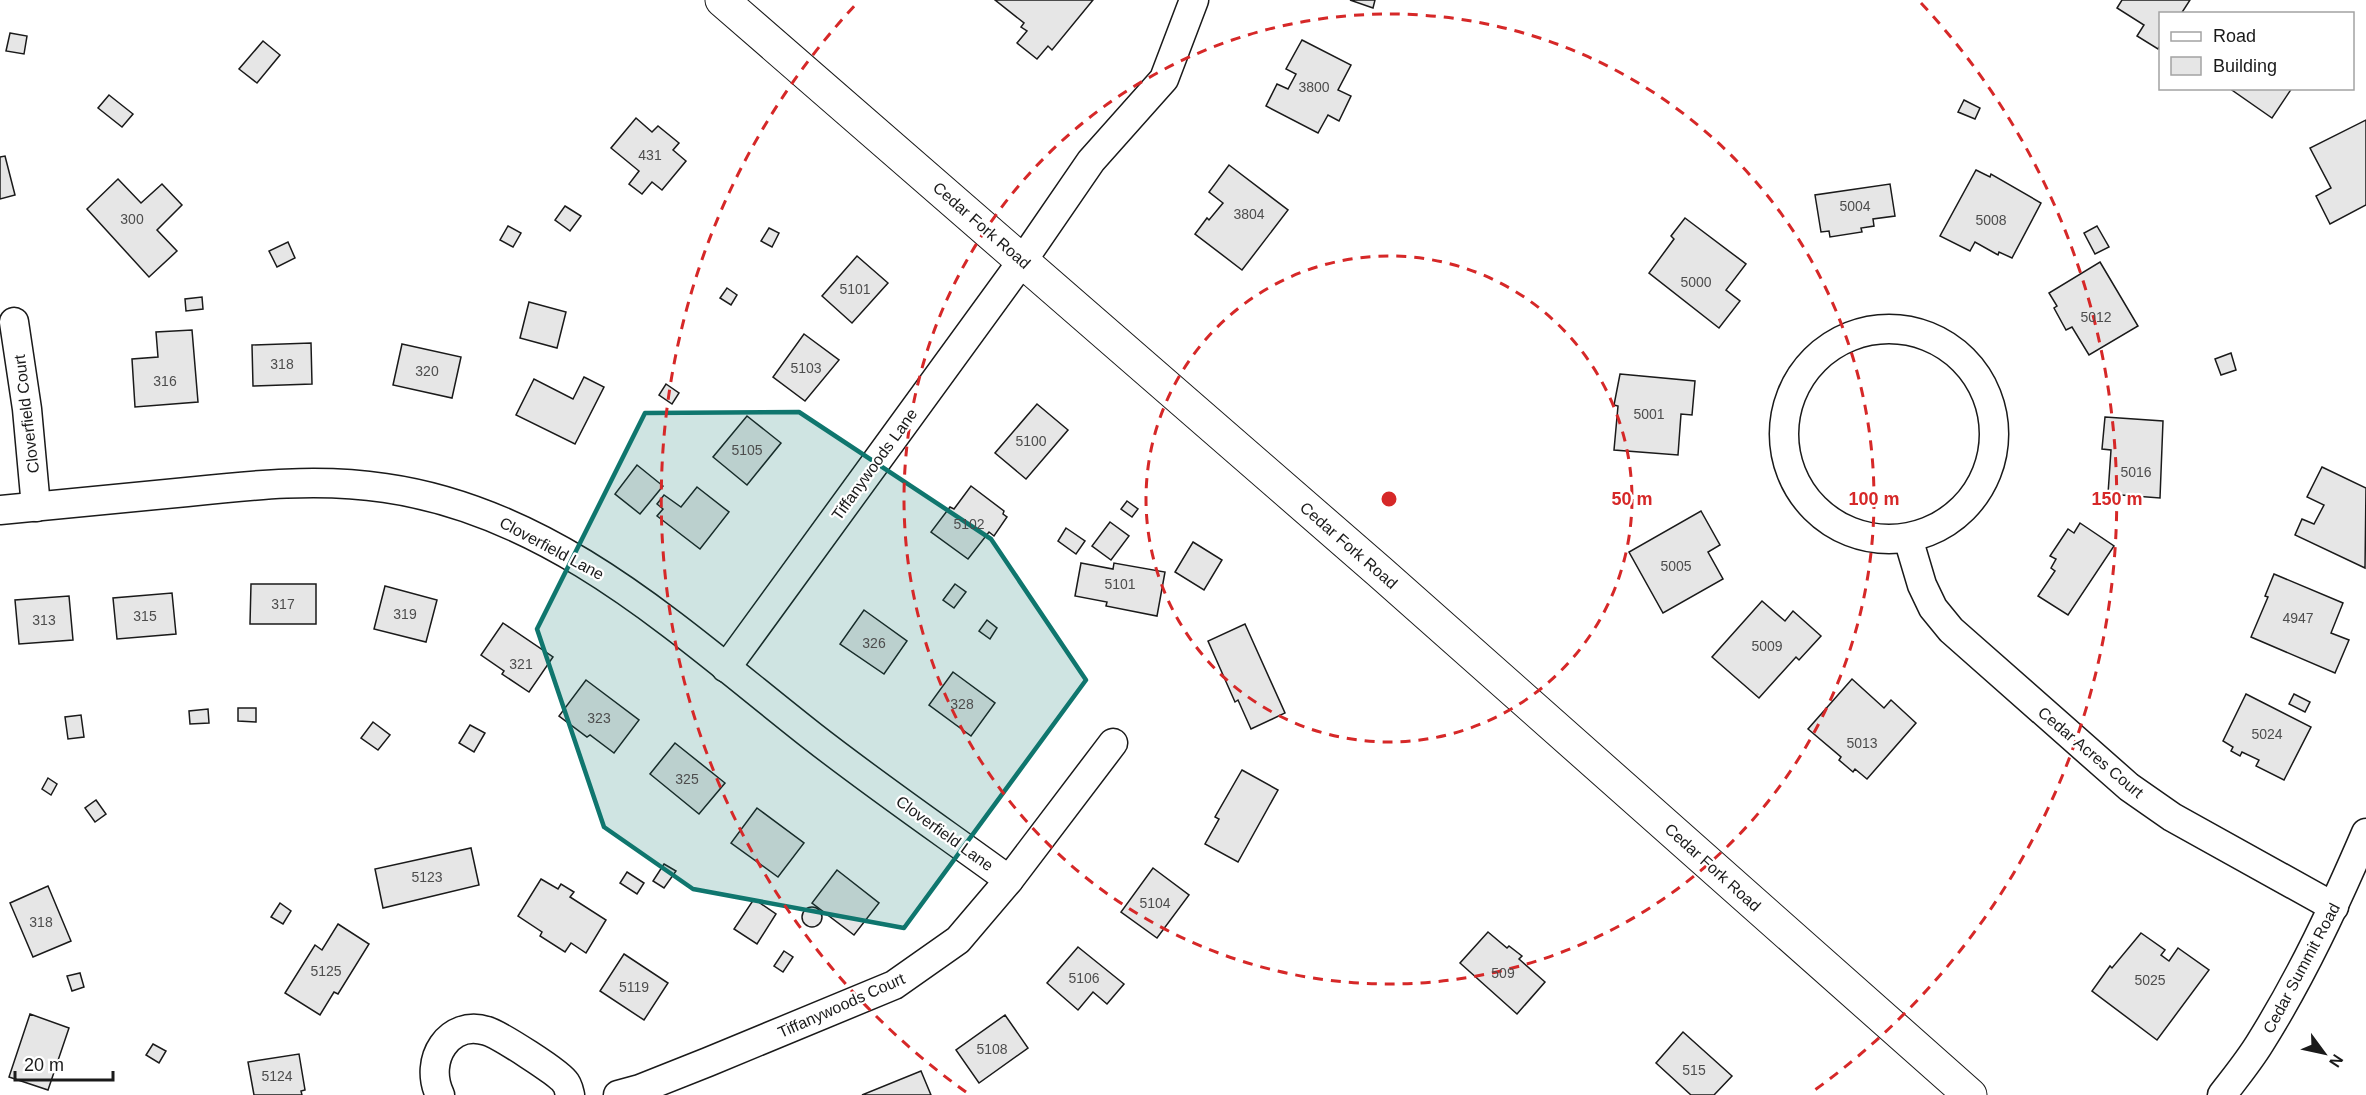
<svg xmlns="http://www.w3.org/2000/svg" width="2366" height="1095" font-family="Arial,sans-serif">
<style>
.building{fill:#e6e6e6;stroke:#1a1a1a;stroke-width:1.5}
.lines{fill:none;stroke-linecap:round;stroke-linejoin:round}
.street-casing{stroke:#1a1a1a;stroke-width:31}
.secondary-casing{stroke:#1a1a1a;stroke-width:35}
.street{stroke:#fff;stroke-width:28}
.secondary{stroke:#fff;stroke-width:33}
.marked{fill:#0f766e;fill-opacity:0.2;stroke:#0f766e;stroke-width:4.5;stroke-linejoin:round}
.ring{fill:none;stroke:#d62828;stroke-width:3;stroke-dasharray:10 8}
.labels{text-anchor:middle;stroke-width:4.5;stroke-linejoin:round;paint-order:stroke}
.number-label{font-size:14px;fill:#4d4d4d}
.street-label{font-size:16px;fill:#1a1a1a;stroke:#fff}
.centre{fill:#d62828;stroke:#fff;stroke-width:3}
.ring-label{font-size:18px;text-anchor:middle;font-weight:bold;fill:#d62828;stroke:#fff;stroke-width:4.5;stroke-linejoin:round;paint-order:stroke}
</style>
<rect width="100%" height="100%" fill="#fff"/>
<g class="building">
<polygon points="995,0 1093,0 1052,50 1048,46 1037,59 1017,43 1027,31 1021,27 1024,23"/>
<polygon points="1350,0 1375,0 1373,8"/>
<polygon points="2122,0 2190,0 2181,14 2160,14 2160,46 2158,49 2137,36 2144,25 2117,8"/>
<polygon points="10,33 27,36 24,54 6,51"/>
<polygon points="1302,40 1351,65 1338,90 1351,96 1339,121 1328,115 1318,133 1266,106 1277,84 1288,89 1296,74 1286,69"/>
<polygon points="263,41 280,55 257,83 239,69"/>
<polygon points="2229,88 2292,88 2272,118"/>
<polygon points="109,95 133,114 122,127 98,108"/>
<polygon points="1964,100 1980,108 1975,119 1958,112"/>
<polygon points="636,118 652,132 658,126 679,143 673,150 686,161 662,190 652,182 642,194 629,184 639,171 611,148"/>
<polygon points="2366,120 2366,205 2330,224 2316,196 2331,188 2310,148"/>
<polygon points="5,156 15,195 0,199 0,157"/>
<polygon points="1229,165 1288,210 1242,270 1195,234 1207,218 1209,220 1223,203 1209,192"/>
<polygon points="1976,170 1990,177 1991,174 2041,203 2012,258 1999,252 1998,255 1975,242 1970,251 1940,236"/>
<polygon points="118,179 141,203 162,184 182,205 157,230 177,251 149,277 87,209"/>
<polygon points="1890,184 1895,216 1873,219 1874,226 1861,228 1862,232 1830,237 1829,231 1821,232 1815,195"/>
<polygon points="565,206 581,216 570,231 555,220"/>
<polygon points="1685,218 1746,264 1726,290 1740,301 1719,328 1649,273 1674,239 1671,236"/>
<polygon points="508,226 521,233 513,247 500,240"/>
<polygon points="2097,226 2109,247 2095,254 2084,233"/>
<polygon points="769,228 779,233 772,247 761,241"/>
<polygon points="288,242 295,258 277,267 269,251"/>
<polygon points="857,256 888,283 852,323 822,296"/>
<polygon points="2100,262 2138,326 2089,355 2072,327 2066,330 2054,308 2057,306 2049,293"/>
<polygon points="727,288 737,295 731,305 720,298"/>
<polygon points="202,297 203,309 186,311 185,299"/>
<polygon points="529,302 566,312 557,348 520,338"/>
<polygon points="192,330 198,402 135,407 132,359 158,357 156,332"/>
<polygon points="804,334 839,360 805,401 773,377"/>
<polygon points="311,343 312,384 253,386 252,345"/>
<polygon points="402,344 461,357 452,398 393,385"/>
<polygon points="2231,353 2236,370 2221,375 2215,359"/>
<polygon points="1620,374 1695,381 1692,415 1681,414 1678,455 1614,450 1618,406 1614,405"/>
<polygon points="584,377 604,387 575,444 516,415 534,379 573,399"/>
<polygon points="666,384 679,393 672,404 659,395"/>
<polygon points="1037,404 1068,430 1026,479 995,453"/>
<polygon points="747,416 781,443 747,485 713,457"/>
<polygon points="2105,417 2163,421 2160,498 2108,494 2111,450 2102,449"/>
<polygon points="637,465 663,486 640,514 615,494"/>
<polygon points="2322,467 2366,488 2365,568 2295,535 2302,519 2314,524 2324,505 2307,497"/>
<polygon points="971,486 1004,511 1003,514 1007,517 994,536 989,532 968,559 931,532 950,507 954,509"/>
<polygon points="697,487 729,512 700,549 657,516 663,509 657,504 664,495 681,507"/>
<polygon points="1127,501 1138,509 1132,517 1121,509"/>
<polygon points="1701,511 1720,545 1708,552 1723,579 1663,613 1629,552"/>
<polygon points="1110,522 1129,536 1111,560 1092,546"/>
<polygon points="2080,523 2114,546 2068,615 2038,596 2055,571 2051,568 2056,559 2050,556 2068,529 2074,533"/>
<polygon points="1066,528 1085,541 1076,554 1058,541"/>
<polygon points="1193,542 1222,560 1204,590 1175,572"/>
<polygon points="1081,563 1113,569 1114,563 1165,572 1157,616 1106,606 1107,602 1075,596"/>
<polygon points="2274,574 2343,603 2331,633 2349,640 2335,673 2251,637 2268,597 2265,596"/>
<polygon points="251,584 316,584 316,624 250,624"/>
<polygon points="955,584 966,592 954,608 943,600"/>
<polygon points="385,586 437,600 426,642 374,629"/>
<polygon points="172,593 176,634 117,639 113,598"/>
<polygon points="69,596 73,640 19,644 15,600"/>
<polygon points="1762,601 1785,621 1793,611 1821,636 1799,660 1796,657 1759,698 1712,657"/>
<polygon points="864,610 907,641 884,674 840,644"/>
<polygon points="987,620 997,628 990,639 979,631"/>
<polygon points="503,623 553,657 529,692 502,674 504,671 481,655"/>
<polygon points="1245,624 1285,713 1251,729 1238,700 1235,702 1208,641"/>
<polygon points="953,672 995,703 971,736 929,705"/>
<polygon points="1852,679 1884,708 1891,700 1916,723 1867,779 1855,769 1853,772 1839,760 1841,757 1808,729"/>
<polygon points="586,680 639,720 614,753 590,735 587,737 559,716"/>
<polygon points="2246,694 2311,727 2284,780 2256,766 2259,760 2242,752 2240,756 2231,751 2233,747 2223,741"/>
<polygon points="2294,694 2310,702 2305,712 2289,704"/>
<polygon points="238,708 256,708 256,722 238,721"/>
<polygon points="208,709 209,723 190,724 189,711"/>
<polygon points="81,715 84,737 68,739 65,717"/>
<polygon points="373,722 390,735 378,750 361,738"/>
<polygon points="470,725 485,733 474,752 459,743"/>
<polygon points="675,743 725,783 699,814 650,774"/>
<polygon points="1242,770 1278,790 1238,862 1205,844 1219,819 1215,817"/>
<polygon points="48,778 57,784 51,795 42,789"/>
<polygon points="96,800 106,814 95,822 85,808"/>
<polygon points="757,808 804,843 778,877 731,843"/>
<polygon points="471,848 479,885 383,908 375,869"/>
<polygon points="664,864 676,871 664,888 653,881"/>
<polygon points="1153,868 1189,895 1157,938 1121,912"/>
<polygon points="837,870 879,903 854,935 812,903"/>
<polygon points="627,872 644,883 637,894 620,883"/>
<polygon points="541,879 558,889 561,884 574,892 570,897 606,920 586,953 571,943 565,952 540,936 542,932 518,916"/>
<polygon points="48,886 71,941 33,957 10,903"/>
<polygon points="754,899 776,914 757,944 734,929"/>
<polygon points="280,903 291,911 283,924 271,917"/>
<circle cx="812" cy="917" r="10"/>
<polygon points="338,924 369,944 338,994 334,992 320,1015 285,993 315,945 322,950"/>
<polygon points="1488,932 1507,948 1509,946 1522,956 1519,959 1545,982 1517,1014 1460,963"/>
<polygon points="2141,933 2165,950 2161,955 2169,961 2178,948 2209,970 2157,1040 2092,991 2110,966 2112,968"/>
<polygon points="1078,947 1124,984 1107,1004 1093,992 1078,1010 1047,983"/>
<polygon points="784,951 793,957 783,972 774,966"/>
<polygon points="624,954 668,983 644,1020 600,991"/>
<polygon points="80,973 84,987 72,991 67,976"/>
<polygon points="30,1014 69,1028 48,1090 9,1077"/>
<polygon points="1005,1015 1028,1048 979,1083 956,1050"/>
<polygon points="1683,1032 1732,1076 1714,1095 1691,1095 1656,1063"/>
<polygon points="153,1044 166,1051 159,1063 146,1055"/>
<polygon points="299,1054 305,1090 301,1091 302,1095 254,1095 248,1062"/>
<polygon points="921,1071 931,1095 862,1095"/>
</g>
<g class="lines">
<g class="street-casing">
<g id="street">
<polyline points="14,322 27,409 36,507"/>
<circle cx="1889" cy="434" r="105"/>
<path d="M0 510C62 504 124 498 187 492 253 485 319 478 385 488 555 512 682 634 812 736 876 786 943 832 1009 880"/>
<polyline points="1908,538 1922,585 1933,608 1951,630 2129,787 2172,817 2334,907"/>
<polyline points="726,668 1023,260 1091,161 1164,79 1194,0"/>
<path d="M440 1095C423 1060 449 1019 487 1031 498 1034 561 1074 565 1082 568 1085 569 1091 570 1095"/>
<polyline points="618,1095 640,1089 708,1062 894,985 958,940 1009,880 1113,743"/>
<path d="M2222 1095C2235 1078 2249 1061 2260 1043 2302 976 2335 905 2366 833"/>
</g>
</g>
<g class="secondary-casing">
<polyline id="secondary" points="722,0 1380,572 1970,1095"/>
</g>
<use href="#street" class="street"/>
<use href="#secondary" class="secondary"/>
</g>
<path class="marked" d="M799 412 991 539 1086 680 904 928 693 889 604 827 537 629 645 413Z"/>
<g class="ring">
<circle cx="1389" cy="499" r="243"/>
<circle cx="1389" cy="499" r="485"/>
<path d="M966 1092A728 728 0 0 1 857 3M1921 3A728 728 0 0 1 1812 1092"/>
</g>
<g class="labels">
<g class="number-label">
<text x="1314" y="92">3800</text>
<text x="650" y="160">431</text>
<text x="1855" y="211">5004</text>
<text x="1249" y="219">3804</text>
<text x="132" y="224">300</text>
<text x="1991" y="225">5008</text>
<text x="1696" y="287">5000</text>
<text x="855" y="294">5101</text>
<text x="2096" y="322">5012</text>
<text x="282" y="369">318</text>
<text x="806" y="373">5103</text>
<text x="427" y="376">320</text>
<text x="165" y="386">316</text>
<text x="1649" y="419">5001</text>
<text x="1031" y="446">5100</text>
<text x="747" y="455">5105</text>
<text x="2136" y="477">5016</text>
<text x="969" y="529">5102</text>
<text x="1676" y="571">5005</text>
<text x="1120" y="589">5101</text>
<text x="283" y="609">317</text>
<text x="405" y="619">319</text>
<text x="145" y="621">315</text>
<text x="2298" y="623">4947</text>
<text x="44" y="625">313</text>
<text x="874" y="648">326</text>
<text x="1767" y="651">5009</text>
<text x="521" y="669">321</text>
<text x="962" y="709">328</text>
<text x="599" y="723">323</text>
<text x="2267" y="739">5024</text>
<text x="1862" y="748">5013</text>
<text x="687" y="784">325</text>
<text x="427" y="882">5123</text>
<text x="1155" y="908">5104</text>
<text x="41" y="927">318</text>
<text x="326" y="976">5125</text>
<text x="1503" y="978">509</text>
<text x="1084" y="983">5106</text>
<text x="2150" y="985">5025</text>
<text x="634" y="992">5119</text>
<text x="992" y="1054">5108</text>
<text x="1694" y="1075">515</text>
<text x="277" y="1081">5124</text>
</g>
<g class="street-label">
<text transform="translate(982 225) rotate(41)" y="6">Cedar Fork Road</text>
<text transform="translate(26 414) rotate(-97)" y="6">Cloverfield Court</text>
<text transform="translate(874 464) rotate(-54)" y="6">Tiffanywoods Lane</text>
<text transform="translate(1349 545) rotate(41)" y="6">Cedar Fork Road</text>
<text transform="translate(552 548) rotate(28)" y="6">Cloverfield Lane</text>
<text transform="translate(2091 752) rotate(40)" y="6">Cedar Acres Court</text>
<text transform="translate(945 833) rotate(36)" y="6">Cloverfield Lane</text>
<text transform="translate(1713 867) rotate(42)" y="6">Cedar Fork Road</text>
<text transform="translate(2301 968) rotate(-62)" y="6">Cedar Summit Road</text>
<text transform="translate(841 1005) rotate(-24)" y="6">Tiffanywoods Court</text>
</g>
</g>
<circle cx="1389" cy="499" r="9" class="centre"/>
<g class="ring-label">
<text x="1632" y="505">50 m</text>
<text x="1874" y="505">100 m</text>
<text x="2117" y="505">150 m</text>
</g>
<rect x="2159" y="12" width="195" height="78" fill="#ffffff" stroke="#a3a3a3" stroke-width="1.5"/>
<rect x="2171" y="32" width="30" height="9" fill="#ffffff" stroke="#a3a3a3" stroke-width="1.5"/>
<text x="2213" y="42" font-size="18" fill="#1a1a1a">Road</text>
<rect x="2171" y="57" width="30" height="18" fill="#e6e6e6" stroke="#a3a3a3" stroke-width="1.5"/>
<text x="2213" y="72" font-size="18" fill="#1a1a1a">Building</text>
<g transform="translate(2324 1053) rotate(123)" stroke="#ffffff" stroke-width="4.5" paint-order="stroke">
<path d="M0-4.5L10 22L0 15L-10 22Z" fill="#1a1a1a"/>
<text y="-9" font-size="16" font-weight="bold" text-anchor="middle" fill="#1a1a1a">N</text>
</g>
<path d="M15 1071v9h98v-9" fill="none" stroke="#1a1a1a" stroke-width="3"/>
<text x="24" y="1071" font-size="18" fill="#1a1a1a" stroke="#ffffff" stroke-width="4.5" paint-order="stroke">20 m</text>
</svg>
